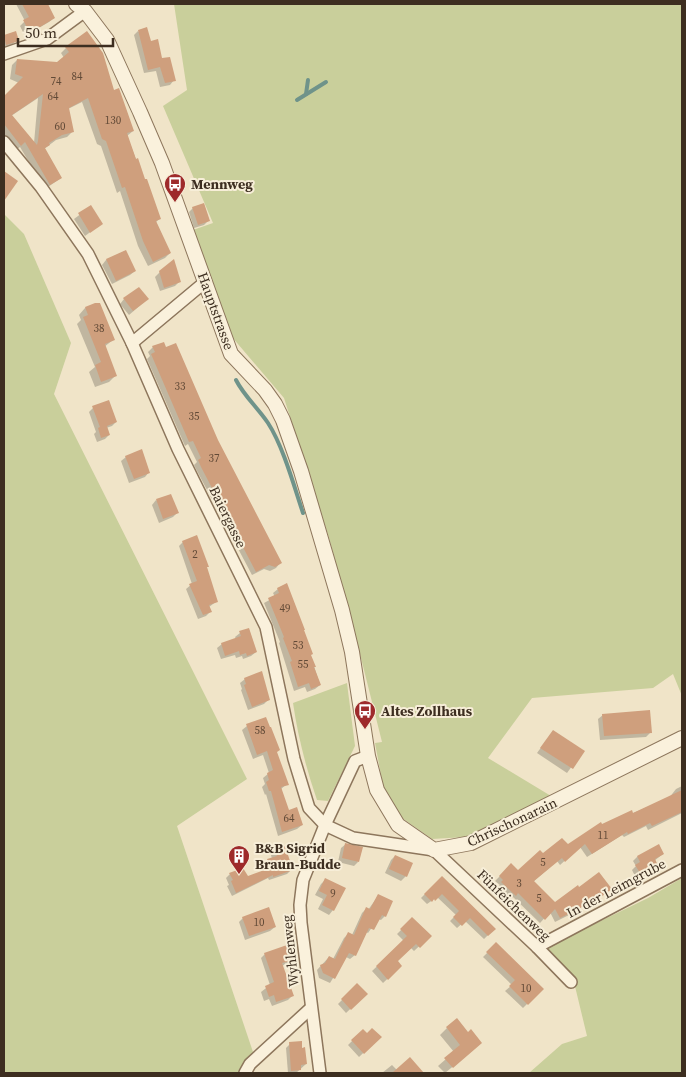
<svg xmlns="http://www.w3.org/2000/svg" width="686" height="1077" font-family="'Source Serif 4',serif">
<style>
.green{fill:#c9cf9b}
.shadow{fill:#0003;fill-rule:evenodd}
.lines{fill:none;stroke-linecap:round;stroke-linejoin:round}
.stream{stroke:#6f938a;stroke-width:4}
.building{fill:#cf9f7d;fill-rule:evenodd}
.minor-casing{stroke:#8d765c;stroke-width:14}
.tertiary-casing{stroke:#8d765c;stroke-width:16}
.minor{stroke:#faf1dc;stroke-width:11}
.tertiary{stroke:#faf1dc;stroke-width:14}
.labels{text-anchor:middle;stroke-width:4;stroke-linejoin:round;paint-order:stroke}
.number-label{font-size:11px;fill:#624a37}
.poi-label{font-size:14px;font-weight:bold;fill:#3d2e20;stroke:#f7eed8;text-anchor:start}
.street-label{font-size:14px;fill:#3d2e20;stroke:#f7eed8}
</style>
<rect width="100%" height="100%" fill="#f0e4c8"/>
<g class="green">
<polygon points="174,4 682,4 682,696 673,674 653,688 532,698 488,758 551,796 466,837 432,839 402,818 383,786 375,743 382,742 350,614 329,538 284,398 232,337 193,230 213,223 163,106 187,90"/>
<polygon points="4,214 24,234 71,343 54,394 247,779 177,826 253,1052 246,1073 4,1073"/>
<path d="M347 683 355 746 328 801 317 800C306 768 298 737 293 703Z"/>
<polygon points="682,878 682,1073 529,1073 562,1044 587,1036 573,978 545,948 648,898"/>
</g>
<g class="shadow">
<polygon points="16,4 46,4 54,18 49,22 25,36 20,26 25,21"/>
<polygon points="138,31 150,43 174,80 170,85 160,87 156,71 144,73 134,35"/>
<polygon points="15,32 17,39 13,44 4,48 4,36"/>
<path d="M66 48 113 91 133 131 127 136 159 219 156 222 170 253 165 258 148 266 138 246 120 191 117 193 101 146 97 144 82 102 68 109 72 132 67 137 56 140 44 149 61 178 45 189 20 147 16 150 4 135V98L19 83 10 79 12 65 17 60 57 63 64 58 61 53ZM38 98 34 143 11 116Z"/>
<polygon points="90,207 101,224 85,236 74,219"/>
<polygon points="193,208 209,220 204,225 194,228 189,212"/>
<polygon points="125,251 135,271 130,275 112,284 102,265 106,260"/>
<polygon points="160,272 180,281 175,286 160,291 155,277"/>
<polygon points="124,299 143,303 129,315 120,304"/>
<polygon points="99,304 113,340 104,347 115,376 109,382 95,387 89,372 95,367 77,324 81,320 79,315 85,308"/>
<polygon points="153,347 217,440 280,563 276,568 270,571 264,569 252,575 197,471 194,465 197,462 188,444 185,446 147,359 150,356 148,352"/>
<polygon points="93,408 116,422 112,426 106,428 109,435 105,439 97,442 94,434 96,432 89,412"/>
<polygon points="126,457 149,472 145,477 129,483 121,461"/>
<polygon points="156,500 177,513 173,517 159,523 152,505"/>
<polygon points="183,542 217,601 209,607 210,612 206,616 198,619 186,589 192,584 179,546"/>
<polygon points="278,589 303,631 320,685 315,689 307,692 305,687 294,691 279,643 280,642 264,603 275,597 273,593"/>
<polygon points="249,630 256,652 251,656 243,659 242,656 236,658 235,655 221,659 217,648 222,644 236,639 235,637 240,633"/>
<polygon points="245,679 268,700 264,704 248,710 241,690 242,689 240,683"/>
<polygon points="603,715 651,732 646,737 600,740 598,719"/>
<polygon points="247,726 276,753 287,784 281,789 288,811 302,825 297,829 278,836 266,794 265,795 262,787 265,784 263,778 269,773 263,755 253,759 242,730"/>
<polygon points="553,731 583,751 567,773 537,753"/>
<polygon points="682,786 682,813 648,830 646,826 624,837 622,835 587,857 580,847 560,865 557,861 533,882 555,903 579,889 610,889 596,901 594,898 573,913 555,922 550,912 540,923 513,897 510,899 498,887 500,885 495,881 511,865 518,871 543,855 568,846 602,826 669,798 676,789"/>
<polygon points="346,844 358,862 354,866 338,862 341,848"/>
<polygon points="659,846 663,854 654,861 657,867 653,872 637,880 632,870 636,866 633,861 637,857"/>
<polygon points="284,847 292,869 287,874 269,880 268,878 232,896 227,886 229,885 226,878 230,874 247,878 266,871 263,865 272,859 271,855 275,851"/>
<polygon points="395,856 406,876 401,881 385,873 391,860"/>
<polygon points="442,877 494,929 484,939 465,921 457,928 450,921 456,915 437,897 427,904 421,898"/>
<polygon points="326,879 333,910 329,915 318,909 323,899 315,895 321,884"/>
<polygon points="378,896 385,916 381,920 378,919 368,933 366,932 355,955 350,959 346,957 330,983 319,978 317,970 329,957 333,959 344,938 349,933 352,935 362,913 366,909 368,910"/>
<polygon points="243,918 275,927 270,931 245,940 239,922"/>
<polygon points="412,919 430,936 414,951 411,948 396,961 401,966 383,983 372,971 404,941 397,934"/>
<polygon points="496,944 542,989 523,1008 505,991 512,985 483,957"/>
<polygon points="265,954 291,959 287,964 281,966 292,996 288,1000 272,1006 269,999 264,1001 261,992 270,985 261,958"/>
<polygon points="357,985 366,994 346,1013 338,1004"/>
<polygon points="447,1028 474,1049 445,1073 438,1066 454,1052 440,1035"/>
<polygon points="363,1030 367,1035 380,1037 359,1057 348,1045"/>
<polygon points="290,1044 306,1064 296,1073 288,1073 286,1048"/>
<polygon points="410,1059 423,1073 382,1073 392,1065 397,1070"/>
</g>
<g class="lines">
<g class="stream">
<polyline points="306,94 308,80"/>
<polyline points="297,100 326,82"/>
<path d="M236 380C244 396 258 408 268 423 283 446 294 486 303 513"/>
</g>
</g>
<g class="building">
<polygon points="22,4 48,4 55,18 30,33 23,20 29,17"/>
<polygon points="147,27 151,41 158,39 162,58 170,57 176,81 165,83 160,67 148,70 138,30"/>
<polygon points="16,31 19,41 6,45 4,35"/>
<path d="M87 31 103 53 114 90 119 88 134 131 127 133 136 159 138 158 145 179H147L161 219 156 221 171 253 153 262 143 241 125 187 122 188 106 141 102 139 88 98 69 108 74 132 62 135 49 143 50 145 45 148 62 178 50 185 25 142 21 146 4 124V96L23 77 15 74 17 59 57 62 69 52 65 47ZM43 94 38 141 37 145 12 115Z"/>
<polygon points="4,171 18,181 4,201"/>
<polygon points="204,203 210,221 198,225 192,207"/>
<polygon points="91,205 103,224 90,233 78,213"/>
<polygon points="126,250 136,271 116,281 106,259"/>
<polygon points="174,259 181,282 164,288 159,271"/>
<polygon points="139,287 149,299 133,311 123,298"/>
<polygon points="95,303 100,303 115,340 105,344 117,376 101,382 95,365 101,362 83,317 88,315 85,307"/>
<polygon points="164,342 166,347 176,343 218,440 282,563 275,567 269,565 256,572 201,467 198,460 201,458 193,441 189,442 151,354 155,352 152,346"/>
<polygon points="109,400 117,422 107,426 110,435 101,438 98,428 100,427 92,406"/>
<polygon points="142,449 150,473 134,479 125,456"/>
<polygon points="171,494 179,513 163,519 156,499"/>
<polygon points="197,535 209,567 207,567 218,602 209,605 212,612 203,615 189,584 197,581 182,541"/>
<polygon points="287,583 305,630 304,630 313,654 311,655 316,667 314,667 321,685 311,689 309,683 298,687 290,662 292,661 283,638 284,637 268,598 279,593 277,588"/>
<polygon points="249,628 257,652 247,656 246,653 240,655 239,651 225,656 221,643 241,636 239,631"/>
<polygon points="262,671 270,700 252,707 244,685 246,684 244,678"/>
<polygon points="650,710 652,733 604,736 602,714"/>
<polygon points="266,717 270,727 271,727 280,750 277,752 289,785 281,787 289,810 297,807 303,825 282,832 271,791 269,791 266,782 269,780 267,773 273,770 267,751 257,755 246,724"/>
<polygon points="553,730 585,751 573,769 540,748"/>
<polygon points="682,790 682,812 652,826 650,823 628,834 627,832 592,854 585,844 565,862 562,858 534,881 555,902 578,885 579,887 599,872 612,889 601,897 599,894 579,909 560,918 555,909 545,920 518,893 516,896 501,882 503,880 499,876 511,863 518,870 540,850 543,853 562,838 568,844 601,822 602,824 632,810 633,813"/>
<polygon points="345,843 363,847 359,862 342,858"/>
<polygon points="659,844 664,854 655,859 659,868 642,876 635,865 640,862 637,856"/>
<polygon points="285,846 293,870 273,877 273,875 236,893 231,881 233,880 229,873 243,868 248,876 270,868 267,859 277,856 275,849"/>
<polygon points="395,855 413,863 407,877 389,869"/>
<polygon points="442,876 496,929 488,936 470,918 462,926 453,917 459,911 442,894 435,901 434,899 432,902 424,894"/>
<polygon points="325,878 346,888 334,911 322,905 327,895 319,891"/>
<polygon points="378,894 393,901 386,917 382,915 374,930 369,928 356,956 349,953 335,979 323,973 320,965 325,963 329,956 335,959 348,932 354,935 366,907 370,909"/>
<polygon points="269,907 276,927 249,936 242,917"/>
<polygon points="412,917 432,936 420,948 416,944 398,961 402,966 388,980 376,966 407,936 400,929"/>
<polygon points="496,942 544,989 528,1005 509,986 515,980 486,952"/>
<polygon points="287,945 293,960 282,963 294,996 276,1002 274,995 269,997 265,986 274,982 264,953"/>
<polygon points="357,983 368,994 351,1010 341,999"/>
<polygon points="457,1018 468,1032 471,1029 482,1043 453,1068 444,1058 460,1045 446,1027"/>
<polygon points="372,1028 382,1037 364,1054 351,1040 363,1029 367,1033"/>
<polygon points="302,1041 302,1048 305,1047 307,1064 301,1065 301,1070 291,1071 289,1042"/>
<polygon points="410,1057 424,1073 392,1073"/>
</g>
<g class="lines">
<g class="minor-casing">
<g id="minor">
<polyline points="4,54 47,39 85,11"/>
<polyline points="4,142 41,187 88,254 132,343 178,449 266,627 294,759 309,808 325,825 353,838 434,850 537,947 571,982"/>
<polyline points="132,343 205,282"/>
<polyline points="537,947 682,870"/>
<polyline points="245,1073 250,1064 311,1008"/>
<polyline points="320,1073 301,923 300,905 303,880 325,825 355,761 368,756"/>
</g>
</g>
<g class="tertiary-casing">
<polyline id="tertiary" points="76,4 85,11 107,40 140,112 162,163 231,354 265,390 275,404 283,420 301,471 342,610 352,652 368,756 377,790 398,825 434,850 471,843 682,738"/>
</g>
<use href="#minor" class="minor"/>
<use href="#tertiary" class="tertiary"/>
</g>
<defs>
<g id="bus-pin" transform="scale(1.125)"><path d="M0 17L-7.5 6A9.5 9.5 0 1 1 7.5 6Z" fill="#9e2a2b" stroke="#f7eed8"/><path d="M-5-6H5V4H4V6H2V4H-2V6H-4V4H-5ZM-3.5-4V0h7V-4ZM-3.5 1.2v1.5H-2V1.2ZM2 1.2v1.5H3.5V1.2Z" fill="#fff"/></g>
<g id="building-pin" transform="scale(1.125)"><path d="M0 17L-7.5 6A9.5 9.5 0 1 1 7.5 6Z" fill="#9e2a2b" stroke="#f7eed8"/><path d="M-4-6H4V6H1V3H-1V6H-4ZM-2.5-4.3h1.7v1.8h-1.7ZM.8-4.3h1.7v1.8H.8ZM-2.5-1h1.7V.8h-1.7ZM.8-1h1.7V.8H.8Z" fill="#fff"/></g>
</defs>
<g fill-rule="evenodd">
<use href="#bus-pin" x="175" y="184"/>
<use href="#bus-pin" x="365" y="711"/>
<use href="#building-pin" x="239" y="856"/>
</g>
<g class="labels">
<g class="number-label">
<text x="77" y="80">84</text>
<text x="56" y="85">74</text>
<text x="53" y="100">64</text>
<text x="113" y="124">130</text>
<text x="60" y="130">60</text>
<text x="99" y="332">38</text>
<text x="180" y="390">33</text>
<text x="194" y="420">35</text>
<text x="214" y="462">37</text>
<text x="195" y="558">2</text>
<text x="285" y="612">49</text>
<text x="298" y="649">53</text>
<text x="303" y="668">55</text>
<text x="260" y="734">58</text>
<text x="289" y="822">64</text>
<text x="603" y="839">11</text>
<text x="543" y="866">5</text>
<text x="519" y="887">3</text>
<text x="333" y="897">9</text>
<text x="539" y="902">5</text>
<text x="259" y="926">10</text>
<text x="526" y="992">10</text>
</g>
<g class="poi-label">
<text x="191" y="189">Mennweg</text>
<text x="381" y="716">Altes Zollhaus</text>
<text x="255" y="853">B&amp;B Sigrid<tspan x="255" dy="16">Braun-Budde</tspan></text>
</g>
<g class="street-label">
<text transform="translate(216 311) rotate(70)" y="5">Hauptstrasse</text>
<text transform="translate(228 517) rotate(64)" y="5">Baiergasse</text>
<text transform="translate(512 822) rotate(-25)" y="5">Chrischonarain</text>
<text transform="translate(616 888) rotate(-28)" y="5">In der Leimgrube</text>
<text transform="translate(514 905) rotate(44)" y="5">Fünfeichenweg</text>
<text transform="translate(290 951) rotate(-96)" y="5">Wyhlenweg</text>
</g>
</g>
<rect width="686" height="1077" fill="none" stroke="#3d2e20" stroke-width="10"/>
<path d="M18 38v8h95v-8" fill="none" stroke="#3d2e20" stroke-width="2.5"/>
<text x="25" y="38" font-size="15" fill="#3d2e20" stroke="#f7eed8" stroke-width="4" paint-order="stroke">50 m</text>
</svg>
